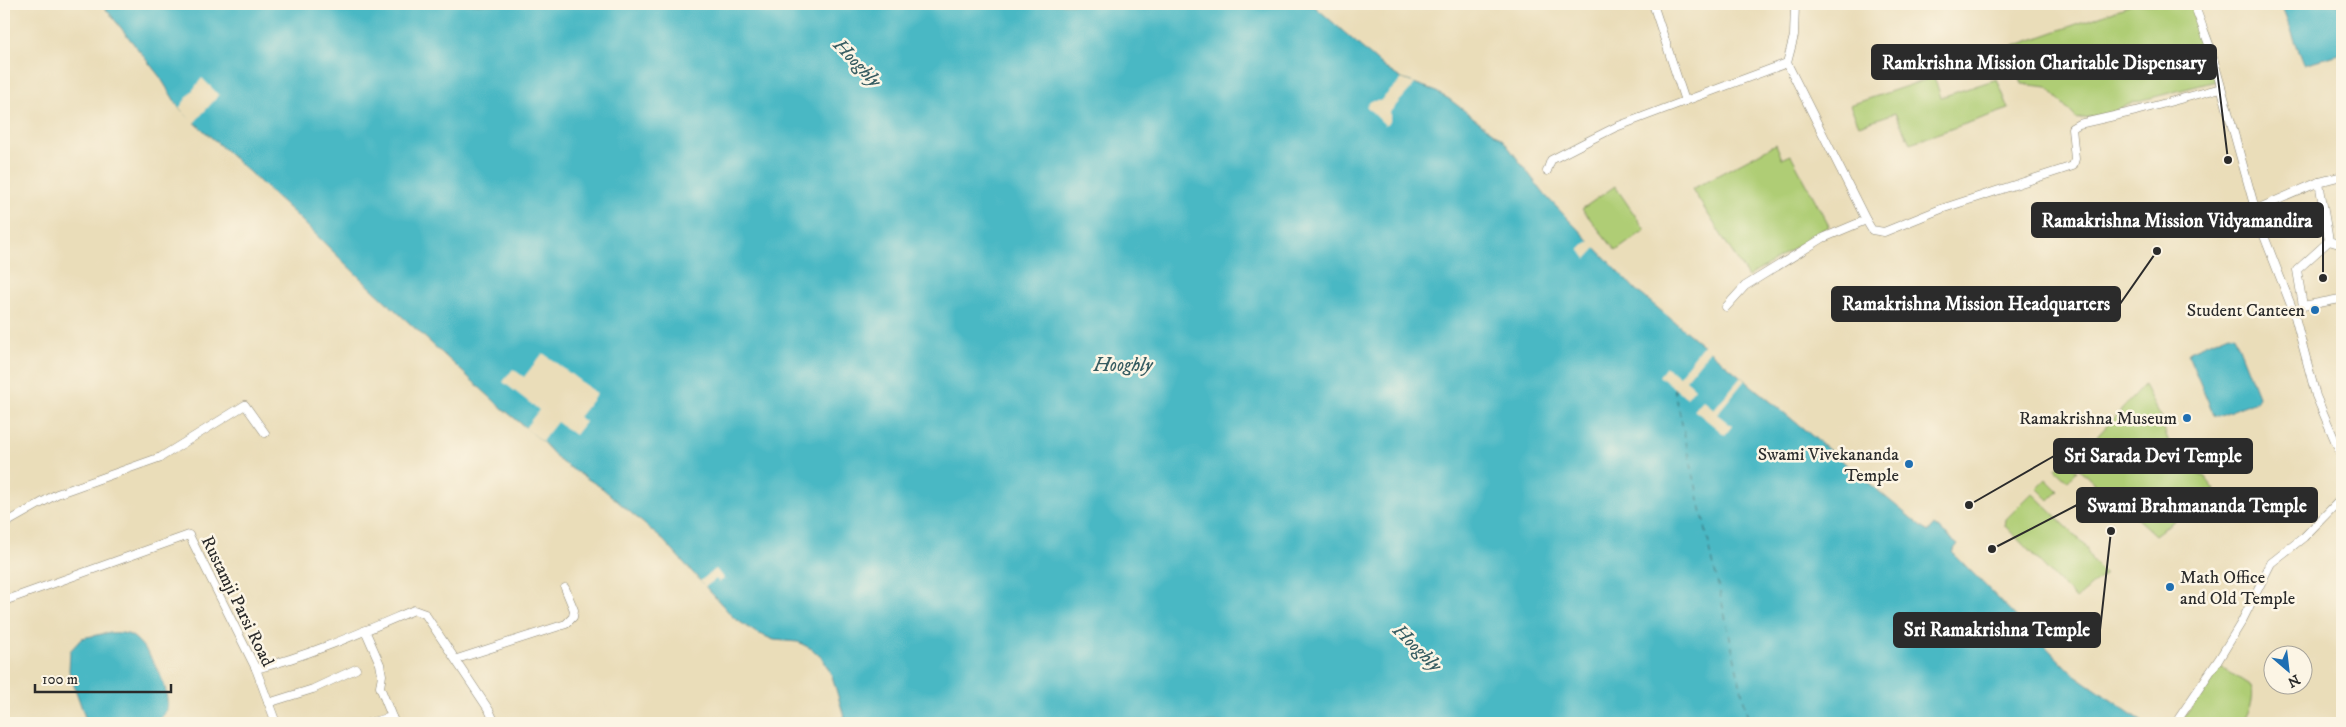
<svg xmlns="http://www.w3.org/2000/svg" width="2346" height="727" font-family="'IM FELL DW Pica',serif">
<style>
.green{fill:#afcd74;stroke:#6d7c50}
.water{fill:#4ab8c4;stroke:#3a7278}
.pier{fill:#eaddb9}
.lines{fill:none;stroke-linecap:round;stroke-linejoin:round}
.ferry{stroke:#365c61;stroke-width:1;stroke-dasharray:6 5;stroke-linecap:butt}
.minor-casing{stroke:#8a8472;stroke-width:9}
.minor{stroke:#fff;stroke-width:8}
.poi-dot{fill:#1f6fb2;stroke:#fcf5e5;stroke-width:2}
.labels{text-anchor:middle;stroke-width:5;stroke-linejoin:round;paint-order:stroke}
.poi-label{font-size:18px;fill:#2b2b2b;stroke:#fcf5e5;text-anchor:end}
.street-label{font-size:18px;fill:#2b2b2b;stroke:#fcf5e5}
.water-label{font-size:19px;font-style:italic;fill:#365c61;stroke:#fcf5e5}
.leader{fill:none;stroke:#2b2b2b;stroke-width:2}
.callout-dot{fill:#2b2b2b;stroke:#fcf5e5;stroke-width:2}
.callout{fill:#2b2b2b;stroke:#2b2b2b;stroke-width:2}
.callout-label{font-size:19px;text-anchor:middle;font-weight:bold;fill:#fff}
</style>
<rect width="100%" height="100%" fill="#fcf5e5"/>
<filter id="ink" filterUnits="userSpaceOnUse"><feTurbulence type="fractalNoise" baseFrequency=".02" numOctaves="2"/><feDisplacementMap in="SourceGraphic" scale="10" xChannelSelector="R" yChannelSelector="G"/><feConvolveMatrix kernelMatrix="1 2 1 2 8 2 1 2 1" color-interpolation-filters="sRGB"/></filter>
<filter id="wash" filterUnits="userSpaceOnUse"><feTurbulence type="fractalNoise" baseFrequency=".0096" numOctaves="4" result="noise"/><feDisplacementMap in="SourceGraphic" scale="20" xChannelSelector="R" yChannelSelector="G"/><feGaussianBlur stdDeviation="1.12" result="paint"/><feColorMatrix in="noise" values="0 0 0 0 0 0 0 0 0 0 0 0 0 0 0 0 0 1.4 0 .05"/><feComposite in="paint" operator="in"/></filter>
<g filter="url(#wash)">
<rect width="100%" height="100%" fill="#eaddb9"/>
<g class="green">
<polygon points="2134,4 2190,4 2207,47 2216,81 2135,102 2108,114 2077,119 2047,87 2022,84 2011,47"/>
<polygon points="1934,77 1941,97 1997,79 2009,109 1910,143 1895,113 1859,125 1850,105"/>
<polygon points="1776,144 1782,159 1791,155 1829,226 1748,277 1692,189"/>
<polygon points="1615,186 1645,230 1616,251 1582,209"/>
<polygon points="2144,385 2159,414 2168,440 2192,472 2205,477 2215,490 2155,535 2133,515 2124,512 2073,463"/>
<polygon points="2065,460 2077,471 2068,481 2055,469"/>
<polygon points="2046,479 2058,491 2049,500 2037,488"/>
<polygon points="2032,493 2084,544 2093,562 2105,574 2076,599 2005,526 2006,519"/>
<path d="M2218 665 2251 686C2256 699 2248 712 2243 723H2179L2207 686Z"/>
</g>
<g class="water">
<polygon points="102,4 1312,4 1385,68 1402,79 1431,89 1449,99 1503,140 1545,195 1636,290 1928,532 1934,525 1958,544 1952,552 2071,672 2144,723 846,723 832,676 823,659 812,649 798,642 774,640 755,632 734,618 664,541 602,488 561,462 542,441 502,408 358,276 294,213 179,108 160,77"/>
<polygon points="2281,4 2342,4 2342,53 2304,64"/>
<polygon points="2229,334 2234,335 2258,396 2256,401 2218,416 2214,415 2188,355 2190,351"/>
<path d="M107 633C114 633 124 632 130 635 148 644 183 705 159 719 144 727 105 723 87 723L69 671 70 651 82 638Z"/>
</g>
<g class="pier">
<polygon points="202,78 219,95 194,123 179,108"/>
<polygon points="1402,79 1415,84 1390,112 1390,121 1385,125 1366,106 1371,101 1380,101"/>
<polygon points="1591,240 1597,247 1586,259 1579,249"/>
<polygon points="1704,344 1711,349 1686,380 1695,388 1687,398 1659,376 1666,367 1679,376"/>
<polygon points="543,353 597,394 579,417 585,422 575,435 557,422 542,441 525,428 539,410 503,382 513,369 524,377"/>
<polygon points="1741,377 1745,380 1717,414 1732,426 1725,435 1694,410 1703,400 1714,409"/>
<polygon points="716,569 724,579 719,582 716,579 705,587 700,581"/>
</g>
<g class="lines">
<polyline class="ferry" points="1674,388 1749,723"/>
</g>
</g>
<g filter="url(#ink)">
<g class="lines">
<g class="minor-casing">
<g id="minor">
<polyline points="2194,4 2210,47 2259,223 2294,313 2316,396 2342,457"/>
<polyline points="1787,63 1794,36 1795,4"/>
<polyline points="1685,101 1787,63 1866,220 1872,230 1884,232 1941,209 2073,166 2075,159 2072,128 2079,124 2136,111 2221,88"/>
<polyline points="1547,171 1551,160 1584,143 1616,127 1685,101 1653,4"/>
<polyline points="2319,182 2329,241 2342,245"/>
<polyline points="2257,209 2319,182 2342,176"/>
<polyline points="2329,241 2297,270 2303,306 2340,299"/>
<polyline points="1726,307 1745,286 1823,238 1866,220"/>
<polyline points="4,524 57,494 161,457 245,405 265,433"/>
<polyline points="4,601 189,535 256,669 276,723"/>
<polyline points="365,630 380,664 382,675 380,687 392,717"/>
<polyline points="457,659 566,624 573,617 574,610 565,588"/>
<path d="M256 669C311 655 362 632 414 610L425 614 489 710 495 723"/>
<polyline points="268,703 313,689 356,669"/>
<polyline points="2179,718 2219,659 2241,623 2271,563 2304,537 2342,498"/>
<polyline points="368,723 392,717 395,723"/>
</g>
</g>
<use href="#minor" class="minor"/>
</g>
</g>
<g class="poi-dot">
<circle cx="2315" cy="310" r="5"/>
<circle cx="2187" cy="418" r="5"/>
<circle cx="1909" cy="464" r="5"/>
<circle cx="2170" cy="587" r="5"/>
</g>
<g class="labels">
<g class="poi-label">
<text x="2305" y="316">Student Canteen</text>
<text x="2177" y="424">Ramakrishna Museum</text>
<text x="1899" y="460">Swami Vivekananda<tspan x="1899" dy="21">Temple</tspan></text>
<text x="2180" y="583" text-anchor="start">Math Office<tspan x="2180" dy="21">and Old Temple</tspan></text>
</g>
<g class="street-label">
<text transform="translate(238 601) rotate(64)" y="6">Rustamji Parsi Road</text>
</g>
<g class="water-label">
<text transform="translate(858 62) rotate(46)" y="7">Hooghly</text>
<text x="1123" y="371">Hooghly</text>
<text transform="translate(1418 647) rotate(44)" y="7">Hooghly</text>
</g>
</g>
<path class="leader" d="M2228 160L2216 62M2323 278L2323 220M2157 251L2120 304M1969 505L2054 456M1992 549L2077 505M2111 531L2100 630"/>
<g class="callout-dot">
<circle cx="2228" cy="160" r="5"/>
<circle cx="2323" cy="278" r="5"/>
<circle cx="2157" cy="251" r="5"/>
<circle cx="1969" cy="505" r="5"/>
<circle cx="1992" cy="549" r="5"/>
<circle cx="2111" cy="531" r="5"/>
</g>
<g class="callout">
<rect x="1872" y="45" width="344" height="34" rx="5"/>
<rect x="2032" y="203" width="291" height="34" rx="5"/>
<rect x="1832" y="287" width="288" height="34" rx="5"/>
<rect x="2054" y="439" width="198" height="34" rx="5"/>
<rect x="2077" y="488" width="240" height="34" rx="5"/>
<rect x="1894" y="613" width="206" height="34" rx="5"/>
</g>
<g class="callout-label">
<text x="2044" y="69">Ramkrishna Mission Charitable Dispensary</text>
<text x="2177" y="227">Ramakrishna Mission Vidyamandira</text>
<text x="1976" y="310">Ramakrishna Mission Headquarters</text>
<text x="2153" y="462">Sri Sarada Devi Temple</text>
<text x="2197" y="512">Swami Brahmananda Temple</text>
<text x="1997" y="636">Sri Ramakrishna Temple</text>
</g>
<rect width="2346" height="727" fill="none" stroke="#fcf5e5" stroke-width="20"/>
<g transform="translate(2288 670) rotate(152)"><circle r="24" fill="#fcf5e5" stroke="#a8a49b"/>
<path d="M0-4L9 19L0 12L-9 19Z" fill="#1f6fb2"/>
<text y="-8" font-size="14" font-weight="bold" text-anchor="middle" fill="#2b2b2b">N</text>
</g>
<path d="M35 684v8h136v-8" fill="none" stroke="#2b2b2b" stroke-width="2.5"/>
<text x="42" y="684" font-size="15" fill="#2b2b2b" stroke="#fcf5e5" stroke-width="4" paint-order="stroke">100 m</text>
</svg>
